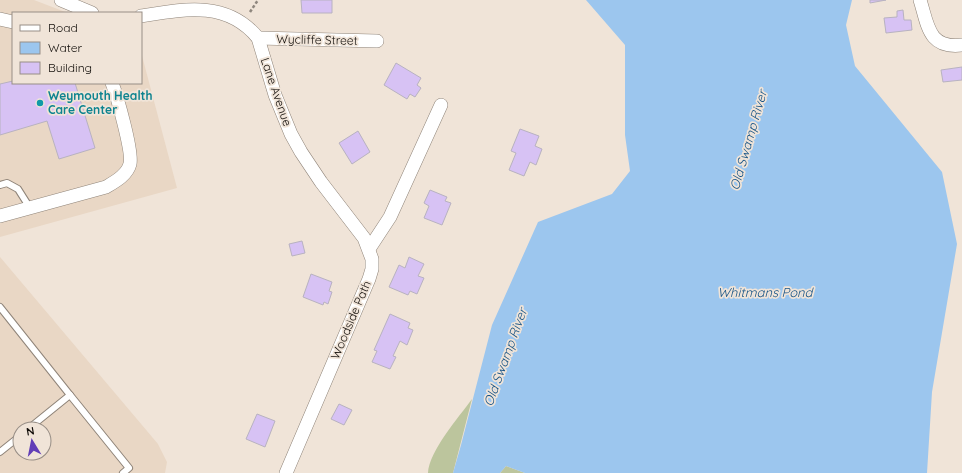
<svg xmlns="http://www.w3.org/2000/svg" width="962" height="473" font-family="Quicksand,sans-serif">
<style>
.built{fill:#e9d7c5;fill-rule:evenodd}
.green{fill:#bcc59d}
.water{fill:#9cc6ee}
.building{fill:#d7c2f4;stroke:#b8b2c0}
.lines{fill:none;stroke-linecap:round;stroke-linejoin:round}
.service-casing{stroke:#8f8479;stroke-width:8}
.minor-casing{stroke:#8f8479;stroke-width:14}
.path{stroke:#8e867d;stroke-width:2.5;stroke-dasharray:3 2;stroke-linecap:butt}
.service{stroke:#fff;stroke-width:6}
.minor{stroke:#fff;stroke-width:13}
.culture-dot{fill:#0f9aa8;stroke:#f0e4d8;stroke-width:1.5}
.labels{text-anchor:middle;stroke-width:3.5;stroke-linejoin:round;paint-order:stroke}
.street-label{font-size:12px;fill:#120e0a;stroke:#f0e4d8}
.culture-label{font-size:12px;font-weight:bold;fill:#0d838f;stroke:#f0e4d8;text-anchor:start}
.water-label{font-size:13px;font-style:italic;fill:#185486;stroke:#f0e4d8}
</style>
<rect width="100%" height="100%" fill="#f0e4d8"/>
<g class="built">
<polygon points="0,0 34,0 68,13 13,13 13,83 141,83 141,52 177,188 0,237"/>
<path d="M0 257 158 444 167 462 165 473H0ZM20 429H44V453H20Z"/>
</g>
<g class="green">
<path d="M472 399 453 473H428C429 451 459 417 472 399Z"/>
<polygon points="506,466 525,473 500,473"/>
</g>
<polygon class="water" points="586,0 852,0 846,25 855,66 942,172 957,244 932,392 927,473 525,473 506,466 500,473 453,473 461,445 492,325 538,222 612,194 630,171 625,135 625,45"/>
<g class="building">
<polygon points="301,0 332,0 332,13 302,13"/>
<polygon points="870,0 886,0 870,3"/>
<polygon points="903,10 904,20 911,20 912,30 886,33 884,18 897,17 897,11"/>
<polygon points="396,63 421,78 417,85 421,88 415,97 410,94 407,99 384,85"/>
<polygon points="962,67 962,80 943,82 941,70"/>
<polygon points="13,81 13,83 75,83 95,148 59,159 47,121 0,135 0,84"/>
<polygon points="520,129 539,136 535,146 542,149 536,165 530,162 524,176 509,170 516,153 511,151"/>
<polygon points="358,131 370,152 352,164 339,143"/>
<polygon points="430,190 447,197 445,201 451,203 442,225 424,218 429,206 424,203"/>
<polygon points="302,241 305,253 292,256 289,244"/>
<polygon points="409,257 424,264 418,276 424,278 417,294 410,291 408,295 389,287 399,265 405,268"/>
<polygon points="311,274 332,282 329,291 332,292 328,304 324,302 323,305 303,297"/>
<polygon points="390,314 410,323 408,328 413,330 407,345 400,341 393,356 396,357 390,369 372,362 377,351 374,350"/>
<polygon points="339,404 352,410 344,425 331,419"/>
<polygon points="257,414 275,421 265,447 246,439"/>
</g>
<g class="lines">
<g class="service-casing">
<g id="service">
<polyline points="0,185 7,183 18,189 30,208"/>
<polyline points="0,307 70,395"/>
<polyline points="28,429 70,395 129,468 123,473"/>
<polyline points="0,452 20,436"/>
</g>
</g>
<g class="minor-casing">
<g id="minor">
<polyline points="61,0 92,13"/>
<path d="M920 0C928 25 928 49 962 45"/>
<path d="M141 16C184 9 227 0 258 38L275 95 291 134 301 152 321 182 364 238 372 259V269L369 279 286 473"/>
<polyline points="0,19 13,22"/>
<polyline points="258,38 377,41"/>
<path d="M0 216 106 187C116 181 127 175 130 164 133 152 117 96 112 83"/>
<polyline points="369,249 390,217 441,105"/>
</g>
</g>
<polyline class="path" points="250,12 258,0"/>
<use href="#service" class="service"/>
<use href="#minor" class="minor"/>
</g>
<circle class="culture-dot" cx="40" cy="103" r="4"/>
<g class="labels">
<g class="street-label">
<text transform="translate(317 40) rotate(1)" y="4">Wycliffe Street</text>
<text transform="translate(276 92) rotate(71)" y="4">Lane Avenue</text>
<text transform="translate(351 320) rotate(-67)" y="4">Woodside Path</text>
</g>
<g class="culture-label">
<text x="48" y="100">Weymouth Health<tspan x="48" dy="14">Care Center</tspan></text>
</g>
<g class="water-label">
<text transform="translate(748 140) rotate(-74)" y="5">Old Swamp River</text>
<text x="765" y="297">Whitmans Pond</text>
<text transform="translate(505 357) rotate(-70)" y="5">Old Swamp River</text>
</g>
</g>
<rect x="12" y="12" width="130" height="72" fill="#f0e4d8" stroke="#978e86"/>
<rect x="20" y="25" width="20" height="6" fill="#ffffff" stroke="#978e86"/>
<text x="48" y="32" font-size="12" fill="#120e0a">Road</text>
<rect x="20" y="42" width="20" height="12" fill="#9cc6ee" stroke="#978e86"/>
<text x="48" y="52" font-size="12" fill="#120e0a">Water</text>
<rect x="20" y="62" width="20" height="12" fill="#d7c2f4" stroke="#978e86"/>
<text x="48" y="72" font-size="12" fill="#120e0a">Building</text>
<g transform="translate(32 441) rotate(350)"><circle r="19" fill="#f0e4d8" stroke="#978e86"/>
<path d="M0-3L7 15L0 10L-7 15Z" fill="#613eb7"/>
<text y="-6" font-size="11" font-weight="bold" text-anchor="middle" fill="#120e0a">N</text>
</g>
</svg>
